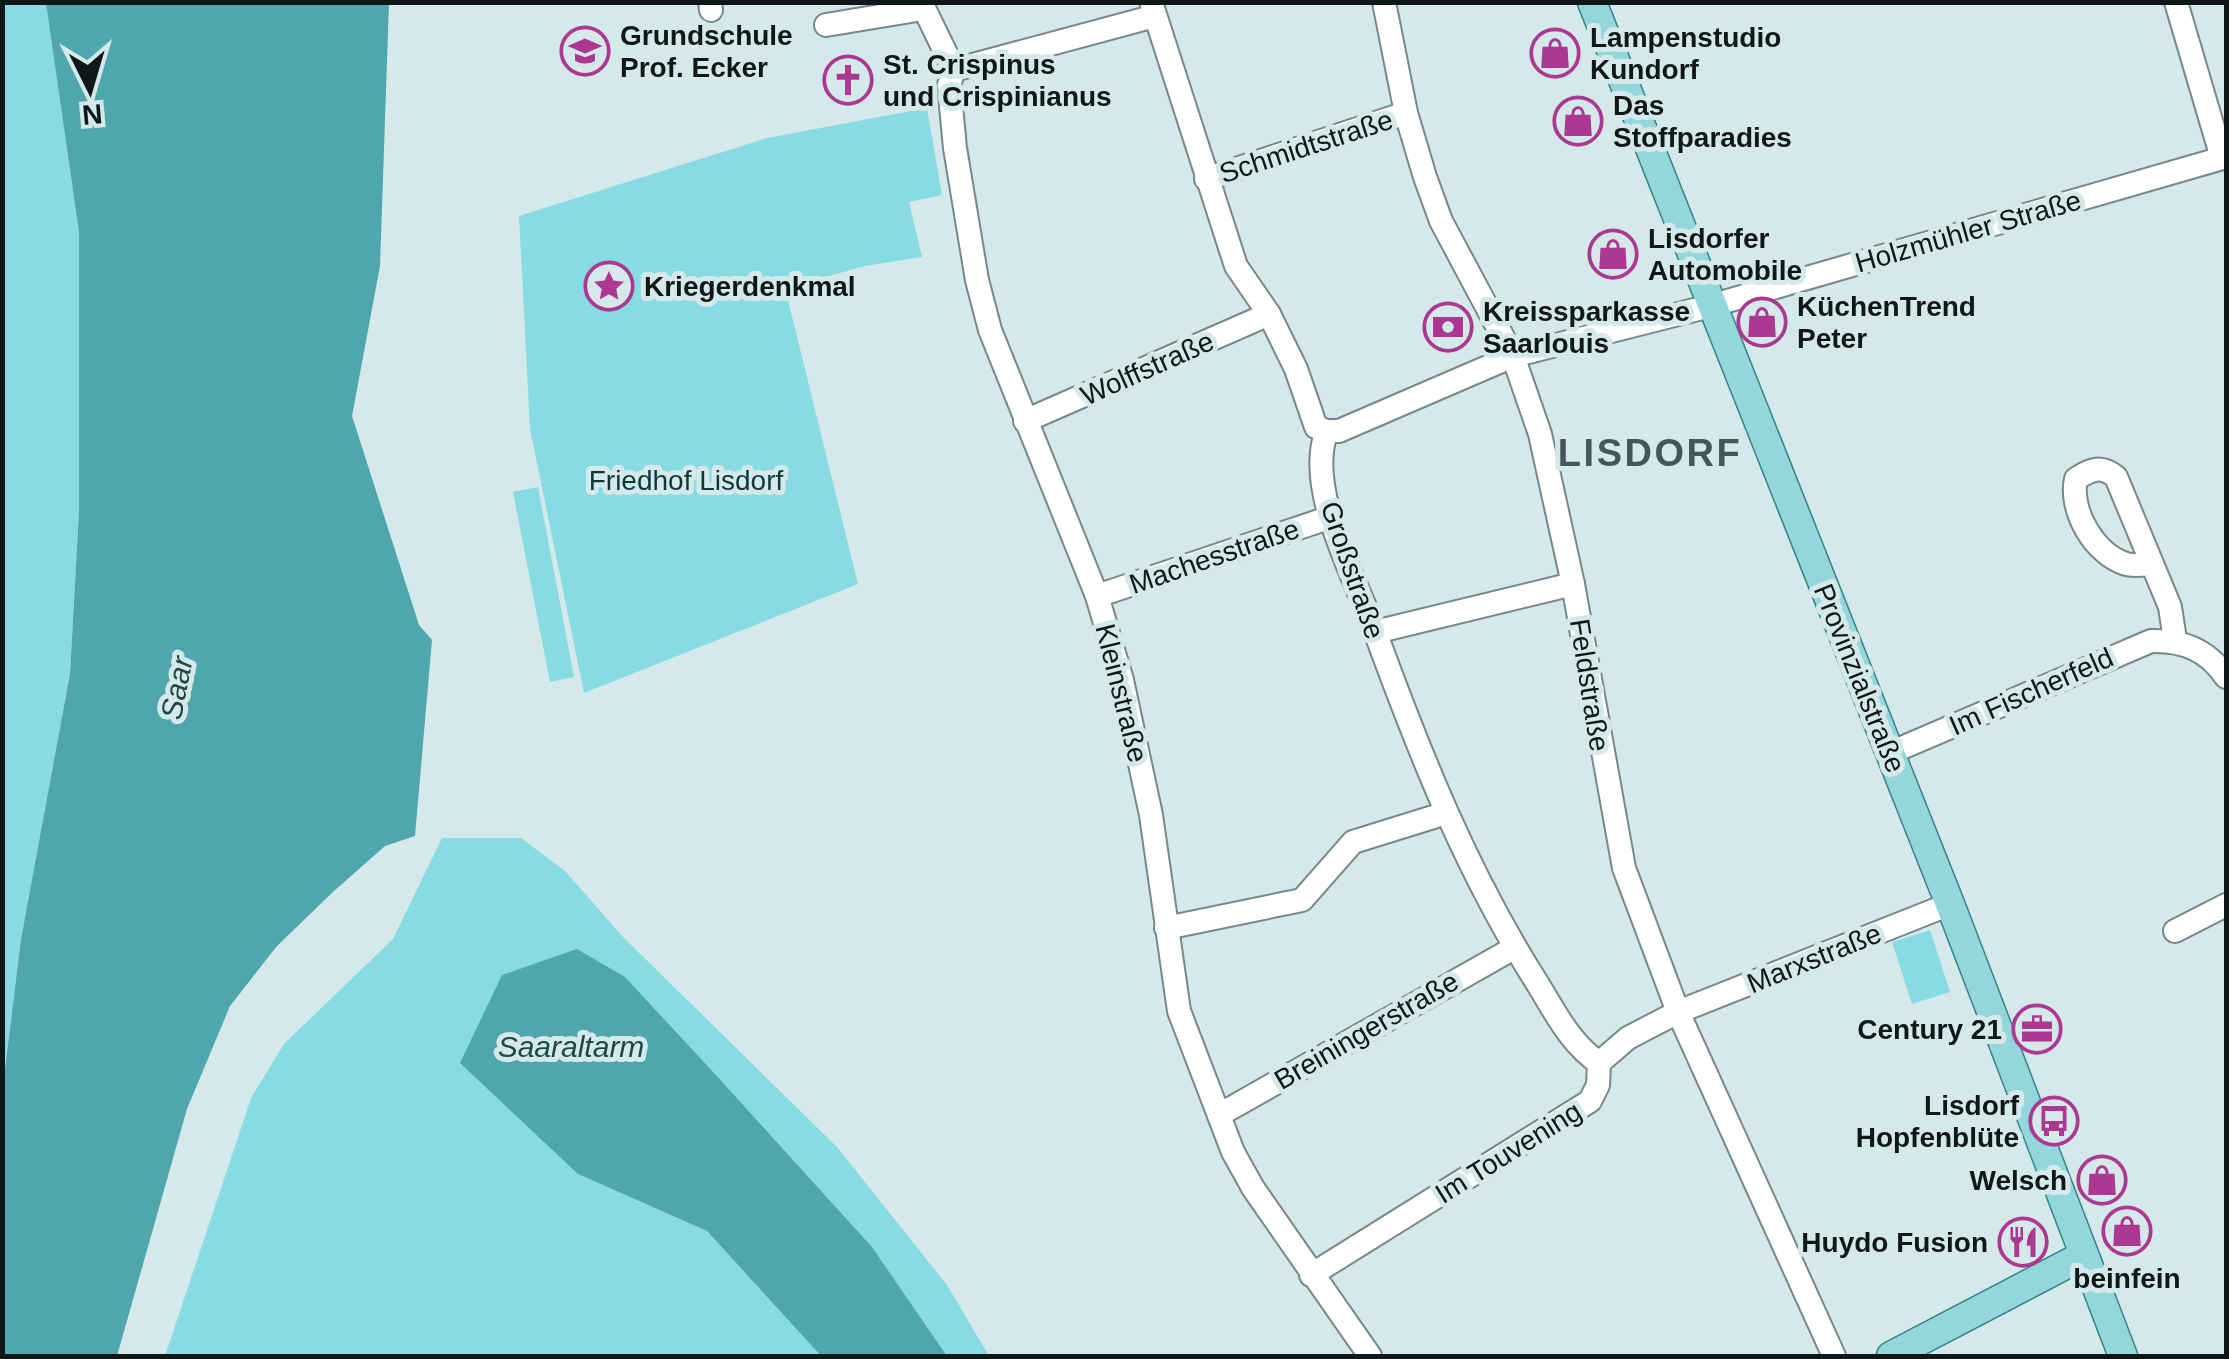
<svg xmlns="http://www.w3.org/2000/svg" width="2229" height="1359" font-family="Arial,sans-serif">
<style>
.green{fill:#87dbe2}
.water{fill:#4fa6ad}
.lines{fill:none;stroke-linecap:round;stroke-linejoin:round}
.minor-casing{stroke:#76898a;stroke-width:26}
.major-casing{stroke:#368288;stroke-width:31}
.minor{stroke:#fff;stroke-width:22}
.major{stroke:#93d6dc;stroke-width:28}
.labels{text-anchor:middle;stroke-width:10;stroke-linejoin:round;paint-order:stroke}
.poi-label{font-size:28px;font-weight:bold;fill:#101718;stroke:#d5e9eb;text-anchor:start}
.street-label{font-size:28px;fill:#101718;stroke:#d5e9eb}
.park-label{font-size:28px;fill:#0d383b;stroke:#d5e9eb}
.water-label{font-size:30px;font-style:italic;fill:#1f474a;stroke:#d5e9eb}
.district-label{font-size:38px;font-weight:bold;letter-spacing:2.5px;fill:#445657;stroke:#d5e9eb}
</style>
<rect width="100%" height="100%" fill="#d5e9eb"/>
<g class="green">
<polygon points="46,2 79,232 79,511 70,674 21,939 3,1086 2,3"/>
<polygon points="927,108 942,195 909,202 922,257 865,266 785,288 858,584 584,693 530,429 519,216 767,138"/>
<polygon points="538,487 574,677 550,682 513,492"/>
<polygon points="442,838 521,838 565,871 623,937 837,1147 947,1285 989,1356 947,1356 872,1247 726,1086 578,1174 707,1231 821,1356 165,1356 251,1098 284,1044 393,939"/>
<polygon points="1930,930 1950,992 1912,1004 1892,942"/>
</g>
<g class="water">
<polygon points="46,3 389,3 380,266 352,416 419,625 432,640 415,836 385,846 334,891 277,946 230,1006 187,1109 117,1356 3,1356 3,1086 21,939 70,674 79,511 79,232"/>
<polygon points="577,949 625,977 726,1086 872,1247 947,1356 821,1356 707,1231 578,1174 460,1063 502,975"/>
</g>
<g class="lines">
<g class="minor-casing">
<g id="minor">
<polyline points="710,2 711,10"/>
<polyline points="921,2 954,70"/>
<polyline points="1151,2 1236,266 1269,314 1296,369 1316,427 1327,431"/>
<polyline points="1384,2 1406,113 1425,177 1441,221 1513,356 1540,434 1573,584 1624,868 1678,1012 1834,1356"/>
<polyline points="2176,2 2222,158"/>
<polyline points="826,25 923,9"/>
<polyline points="954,70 949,85 955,148 977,280 990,330 1097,596 1122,680 1151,815 1179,1011 1233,1152 1253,1188 1370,1356"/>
<polyline points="954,70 1155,16"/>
<polyline points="1206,179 1406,113"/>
<polyline points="1025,421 1269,314"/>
<polyline points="1327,431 1339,431 1513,356 1710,306 2226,157"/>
<path d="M1327 431C1304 487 1356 580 1376 634 1421 757 1468 875 1539 986 1556 1014 1571 1044 1599 1063"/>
<path d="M2150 565C2143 564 2133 566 2126 564 2094 554 2069 510 2076 479 2091 469 2101 465 2116 477L2170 607 2175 640"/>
<polyline points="1097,596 1331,517"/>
<polyline points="1375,632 1573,584"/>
<path d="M1890 753 2151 641C2183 640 2208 650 2226 677"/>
<polyline points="1166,928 1302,900 1353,842 1443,814"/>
<polyline points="2175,931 2226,905"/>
<polyline points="1219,1115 1514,948"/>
<polyline points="1311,1275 1590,1101 1598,1085 1599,1063 1628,1038 1678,1012 1950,904"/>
</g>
</g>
<g class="major-casing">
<g id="major">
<polyline points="1592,2 1950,904 2123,1356"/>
<polyline points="1891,1356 2084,1255"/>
</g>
</g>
<use href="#minor" class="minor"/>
<use href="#major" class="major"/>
</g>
<defs>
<g id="school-ring" transform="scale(2.5)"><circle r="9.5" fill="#d5e9eb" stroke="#ac3891" stroke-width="1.5"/><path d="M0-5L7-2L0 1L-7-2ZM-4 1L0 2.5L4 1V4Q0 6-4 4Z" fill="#ac3891"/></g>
<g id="shop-ring" transform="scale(2.5)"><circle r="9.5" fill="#d5e9eb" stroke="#ac3891" stroke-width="1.5"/><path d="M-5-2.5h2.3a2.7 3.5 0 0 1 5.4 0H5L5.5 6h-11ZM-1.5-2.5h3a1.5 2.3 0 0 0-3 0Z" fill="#ac3891"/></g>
<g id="church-ring" transform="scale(2.5)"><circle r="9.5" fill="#d5e9eb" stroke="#ac3891" stroke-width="1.5"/><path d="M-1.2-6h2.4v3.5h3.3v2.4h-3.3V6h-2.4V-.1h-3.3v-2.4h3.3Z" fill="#ac3891"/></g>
<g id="sight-ring" transform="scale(2.5)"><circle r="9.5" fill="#d5e9eb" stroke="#ac3891" stroke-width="1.5"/><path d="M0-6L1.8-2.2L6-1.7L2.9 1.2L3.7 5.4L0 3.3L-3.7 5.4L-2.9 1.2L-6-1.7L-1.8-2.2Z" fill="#ac3891"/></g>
<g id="bank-ring" transform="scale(2.5)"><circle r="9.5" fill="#d5e9eb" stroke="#ac3891" stroke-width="1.5"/><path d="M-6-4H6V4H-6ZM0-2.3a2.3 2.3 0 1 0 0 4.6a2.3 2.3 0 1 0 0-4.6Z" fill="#ac3891"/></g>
<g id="office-ring" transform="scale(2.5)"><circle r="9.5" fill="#d5e9eb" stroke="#ac3891" stroke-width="1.5"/><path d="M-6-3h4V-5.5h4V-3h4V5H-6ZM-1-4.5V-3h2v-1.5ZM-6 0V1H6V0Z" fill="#ac3891"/></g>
<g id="bus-ring" transform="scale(2.5)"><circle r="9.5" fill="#d5e9eb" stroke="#ac3891" stroke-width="1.5"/><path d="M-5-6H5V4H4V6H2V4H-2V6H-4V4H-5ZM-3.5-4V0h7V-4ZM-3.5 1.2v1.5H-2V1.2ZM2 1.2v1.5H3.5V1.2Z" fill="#ac3891"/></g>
<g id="restaurant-ring" transform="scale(2.5)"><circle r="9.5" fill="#d5e9eb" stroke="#ac3891" stroke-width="1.5"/><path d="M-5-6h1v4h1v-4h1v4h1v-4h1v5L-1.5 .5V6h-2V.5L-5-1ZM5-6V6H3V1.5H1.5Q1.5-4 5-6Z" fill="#ac3891"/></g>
</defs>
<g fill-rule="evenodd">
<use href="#school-ring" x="585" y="51"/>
<use href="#shop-ring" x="1555" y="53"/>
<use href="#church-ring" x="848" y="80"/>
<use href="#shop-ring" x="1578" y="121"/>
<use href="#shop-ring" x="1613" y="254"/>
<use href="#sight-ring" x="609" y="286"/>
<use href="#shop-ring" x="1762" y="322"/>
<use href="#bank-ring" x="1448" y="327"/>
<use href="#office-ring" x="2037" y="1029"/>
<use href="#bus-ring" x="2054" y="1121"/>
<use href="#shop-ring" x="2102" y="1180"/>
<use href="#shop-ring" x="2127" y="1231"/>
<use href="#restaurant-ring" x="2023" y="1242"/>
</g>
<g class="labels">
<g class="poi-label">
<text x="620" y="45">Grundschule<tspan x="620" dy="32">Prof. Ecker</tspan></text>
<text x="1590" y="47">Lampenstudio<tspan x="1590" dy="32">Kundorf</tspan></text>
<text x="883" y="74">St. Crispinus<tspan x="883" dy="32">und Crispinianus</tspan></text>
<text x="1613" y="115">Das<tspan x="1613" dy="32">Stoffparadies</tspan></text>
<text x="1648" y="248">Lisdorfer<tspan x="1648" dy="32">Automobile</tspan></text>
<text x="644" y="296">Kriegerdenkmal</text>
<text x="1797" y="316">KüchenTrend<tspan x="1797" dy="32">Peter</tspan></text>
<text x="1483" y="321">Kreissparkasse<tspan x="1483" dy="32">Saarlouis</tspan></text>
<text x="2002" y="1039" text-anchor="end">Century 21</text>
<text x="2019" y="1115" text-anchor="end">Lisdorf<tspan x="2019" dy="32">Hopfenblüte</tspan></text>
<text x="2067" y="1190" text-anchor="end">Welsch</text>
<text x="1988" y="1252" text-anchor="end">Huydo Fusion</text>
<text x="2127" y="1288" text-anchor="middle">beinfein</text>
</g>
<g class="street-label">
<text transform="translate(1306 146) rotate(-18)" y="10">Schmidtstraße</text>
<text transform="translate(1968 231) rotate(-16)" y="10">Holzmühler Straße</text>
<text transform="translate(1147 368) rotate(-24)" y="10">Wolffstraße</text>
<text transform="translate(1214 556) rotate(-19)" y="10">Machesstraße</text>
<text transform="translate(1353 570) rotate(71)" y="10">Großstraße</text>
<text transform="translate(1860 678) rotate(68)" y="10">Provinzialstraße</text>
<text transform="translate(1590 685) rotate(81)" y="10">Feldstraße</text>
<text transform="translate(2031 691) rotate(-24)" y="10">Im Fischerfeld</text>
<text transform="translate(1122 693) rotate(76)" y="10">Kleinstraße</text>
<text transform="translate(1814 958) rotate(-22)" y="10">Marxstraße</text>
<text transform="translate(1366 1030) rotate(-30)" y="10">Breiningerstraße</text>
<text transform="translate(1508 1152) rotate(-32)" y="10">Im Touvening</text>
</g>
<g class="park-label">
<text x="686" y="490">Friedhof Lisdorf</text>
</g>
<g class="water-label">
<text transform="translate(177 688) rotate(-79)" y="10">Saar</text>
<text x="571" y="1057">Saaraltarm</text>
</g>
<g class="district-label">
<text x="1650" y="466">LISDORF</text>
</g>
</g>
<rect width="2229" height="1359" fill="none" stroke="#101718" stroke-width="10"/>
<g transform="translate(90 90) rotate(175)" stroke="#d5e9eb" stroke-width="8" paint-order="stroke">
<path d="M0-8L18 38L0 25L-18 38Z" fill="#101718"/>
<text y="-15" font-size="28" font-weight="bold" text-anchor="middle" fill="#101718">N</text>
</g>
</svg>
